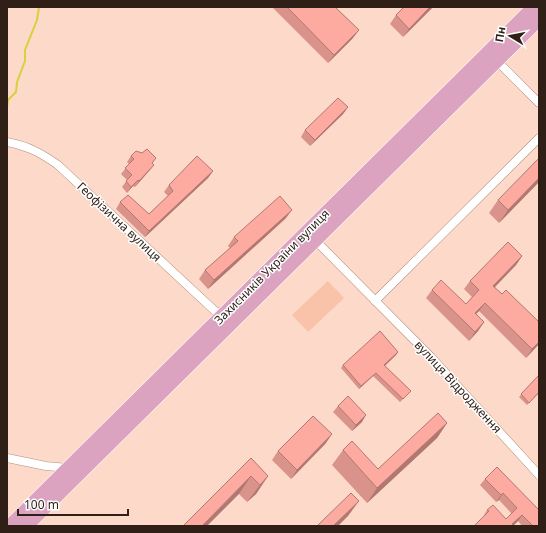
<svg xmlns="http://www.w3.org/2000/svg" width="546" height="533" font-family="'Noto Sans',sans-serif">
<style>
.green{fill:#f9c3a9}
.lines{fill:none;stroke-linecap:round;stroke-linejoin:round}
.stream{stroke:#d7d13a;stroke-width:2}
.minor-casing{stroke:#b68e7a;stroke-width:9}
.trunk-casing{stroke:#fff;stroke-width:15}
.minor{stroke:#fff;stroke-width:8}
.trunk{stroke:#dca3c0;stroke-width:14}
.wall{fill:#da938a}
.shaded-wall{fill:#b17871}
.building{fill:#fdaba1;stroke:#b17871}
.labels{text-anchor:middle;stroke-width:3;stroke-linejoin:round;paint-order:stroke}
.street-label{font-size:12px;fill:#2f1f17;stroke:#fff}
</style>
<rect width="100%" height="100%" fill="#fdd9c9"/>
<polygon class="green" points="328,281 344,298 308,332 292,315"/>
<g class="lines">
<polyline class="stream" points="7,107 8,100 16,92 17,82 25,61 25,50 37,20 39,7"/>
<g class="minor-casing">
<g id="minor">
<polyline points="497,61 539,103"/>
<path d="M7 142C28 146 41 153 58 165L215 311 224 314"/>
<polyline points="313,238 431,357 539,475"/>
<polyline points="375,301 539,138"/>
<polyline points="7,458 46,466 68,468"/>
</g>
</g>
<g class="trunk-casing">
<g id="trunk">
<polyline points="10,526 534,7"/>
<polyline points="26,526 539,19"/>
</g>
</g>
<use href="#minor" class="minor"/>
<use href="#trunk" class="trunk"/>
</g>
<g class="wall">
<polygon points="272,7 335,7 359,30 352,39 328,63"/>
<polygon points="404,7 433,7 403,37 390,24 396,15"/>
<polygon points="348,107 343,114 310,146 301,137 305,130"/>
<polygon points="131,156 152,163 154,165 149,171 135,187 133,186 127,193 122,187 127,180 121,174 129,164 127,162"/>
<polygon points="213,171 208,178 145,237 116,209 120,202 149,214 168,196 164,192 169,185"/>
<polygon points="539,182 499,223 489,213 498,200"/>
<polygon points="286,218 208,289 199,279 205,270 230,248 228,246 234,237"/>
<polygon points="522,256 516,265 495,287 539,344 526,358 479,311 476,314 484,322 478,331 469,341 426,298 432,290 466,304 472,297 464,289 470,281"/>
<polygon points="398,352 396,355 385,366 411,391 400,402 373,376 359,389 341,368 343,365"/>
<polygon points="539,375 539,393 527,405 519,397"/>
<polygon points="338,406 362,422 352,431 333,412"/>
<polygon points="447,423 437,438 367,503 332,465 343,450 378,469"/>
<polygon points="326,443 291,479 272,460 278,451"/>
<polygon points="251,458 268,476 256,494 247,502 239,494"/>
<polygon points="497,467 539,526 522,526 518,521 514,525 483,517 487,510 506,519 512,514 499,500 496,502 480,485 485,479"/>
</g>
<g class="shaded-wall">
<polygon points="430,7 433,7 403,37 409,29"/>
<polygon points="359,30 352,39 328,63 334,55"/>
<polygon points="348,107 343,114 310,146 315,140"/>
<polygon points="154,165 149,171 135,187 139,181"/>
<polygon points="213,171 208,178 145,237 149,231"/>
<polygon points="539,178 539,182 499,223 508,210"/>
<polygon points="138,180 133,186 127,193 131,187"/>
<polygon points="292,210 286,218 208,289 214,280"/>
<polygon points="522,256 516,265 488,294 493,286"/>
<polygon points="485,303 479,311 469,321 475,313"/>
<polygon points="484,322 478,331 469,341 475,332"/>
<polygon points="539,342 539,344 526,358 532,349"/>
<polygon points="398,352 396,355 382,368 384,365"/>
<polygon points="376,373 373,376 359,389 361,386"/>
<polygon points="366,415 362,422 352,431 356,425"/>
<polygon points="447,423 437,438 367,503 377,488"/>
<polygon points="332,434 326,443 291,479 297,470"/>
<polygon points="251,476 239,494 207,526 202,526"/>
<polygon points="268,476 256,494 247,502 260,485"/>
<polygon points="503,493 499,500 496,502 501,495"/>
<polygon points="359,501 348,516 338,526 333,526"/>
<polygon points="522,515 518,521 513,526 512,524"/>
</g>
<g class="building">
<polygon points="287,7 335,7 359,30 334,55"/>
<polygon points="404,7 430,7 409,29 396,15"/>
<polygon points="338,98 348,107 315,140 305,130"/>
<polygon points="147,149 156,158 152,163 154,165 139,181 138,180 131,187 126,181 132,175 125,168 134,159 131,156 136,151 142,153"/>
<polygon points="197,156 213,171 149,231 120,202 128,195 149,214 173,191 169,185"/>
<polygon points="539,158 539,178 508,210 498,200"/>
<polygon points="280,196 292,210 214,280 205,270 238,241 234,237"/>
<polygon points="508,242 522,256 493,286 502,294 506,290 539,322 539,342 532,349 485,303 475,313 484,322 475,332 432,290 441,280 466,304 479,290 470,281"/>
<polygon points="380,331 398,352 384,365 411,391 403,399 376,373 361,386 343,365"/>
<polygon points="539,375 539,392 529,403 521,394"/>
<polygon points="348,396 366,415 356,425 338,406"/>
<polygon points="438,413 447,423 377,488 343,450 352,441 378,469"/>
<polygon points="313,416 332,434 297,470 278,451"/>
<polygon points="251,458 268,476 260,485 251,476 202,526 183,526"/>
<polygon points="497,467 539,510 539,526 533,526 522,515 512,524 514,526 474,526 489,511 487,510 493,505 506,519 517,508 503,493 501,495 485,479"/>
<polygon points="351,493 359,501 333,526 317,526"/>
</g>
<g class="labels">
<g class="street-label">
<text transform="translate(119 222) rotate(43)" y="4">Геофізична вулиця</text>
<text transform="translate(272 267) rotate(-45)" y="4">Захисників України вулиця</text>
<text transform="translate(458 387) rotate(47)" y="4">вулиця Відродження</text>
</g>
</g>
<rect width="546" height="533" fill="none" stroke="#2f1f17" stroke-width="16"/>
<g transform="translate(510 36) rotate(280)" stroke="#ffffff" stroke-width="3" paint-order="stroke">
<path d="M0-3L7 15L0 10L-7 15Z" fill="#2f1f17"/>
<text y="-6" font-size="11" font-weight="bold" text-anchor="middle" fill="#2f1f17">Пн</text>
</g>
<path d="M18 509v6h110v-6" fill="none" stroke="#2f1f17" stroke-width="2"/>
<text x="24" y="509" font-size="12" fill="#2f1f17" stroke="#ffffff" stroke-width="3" paint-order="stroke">100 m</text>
</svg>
